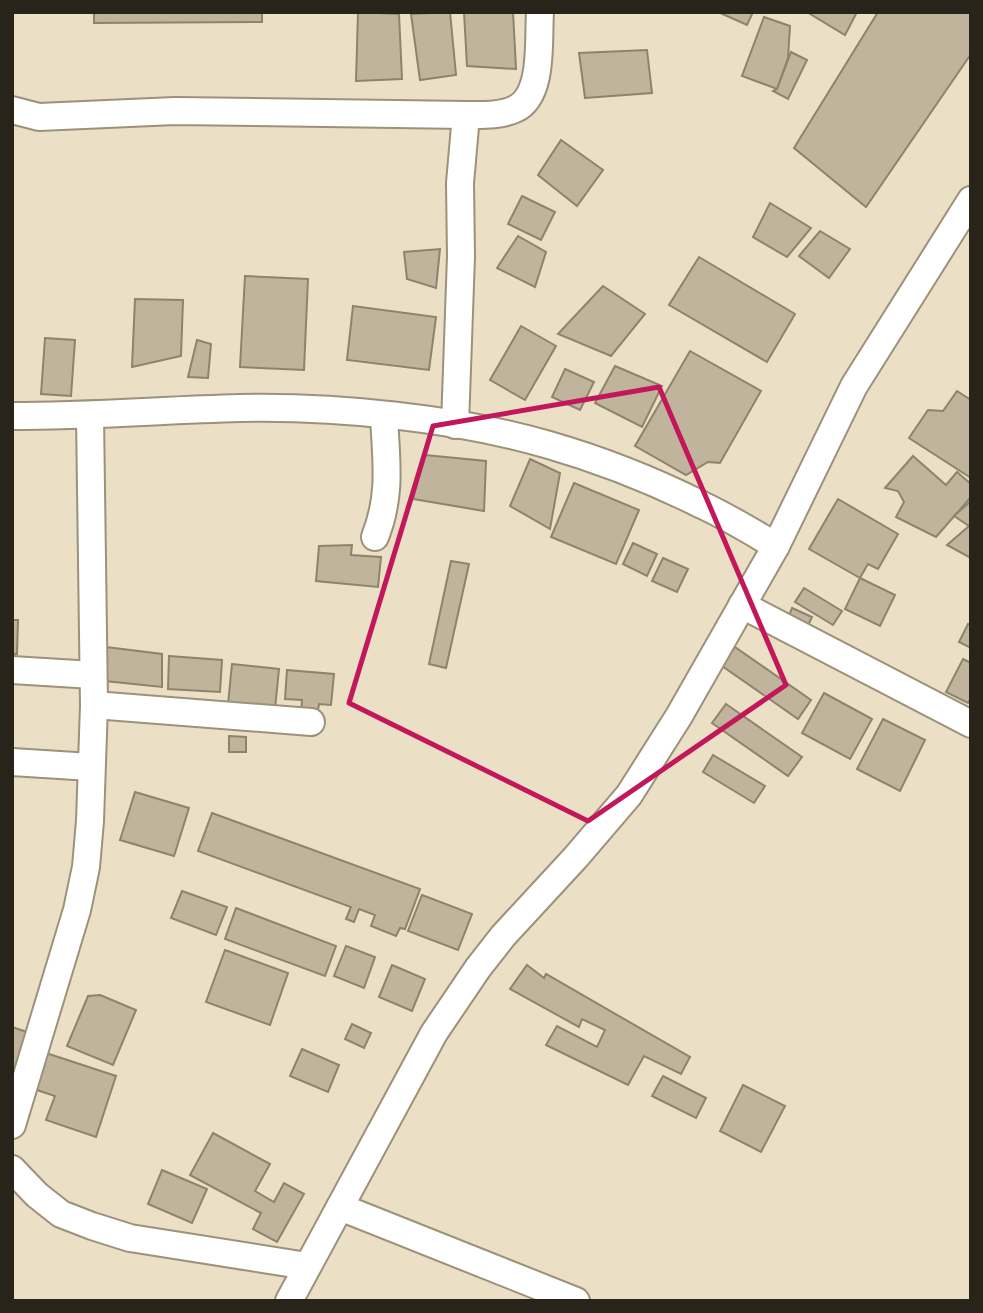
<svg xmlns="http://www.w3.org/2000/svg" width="983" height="1313" font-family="Rubik,sans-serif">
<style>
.building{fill:#c0b59c;stroke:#8e836b;stroke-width:2}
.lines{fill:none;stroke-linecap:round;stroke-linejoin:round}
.street-casing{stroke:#9c9179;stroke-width:30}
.street{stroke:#fff;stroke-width:26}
.marked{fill:none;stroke:#c2185b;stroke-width:5;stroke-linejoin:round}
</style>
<rect width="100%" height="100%" fill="#ebdfc6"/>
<g class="building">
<polygon points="94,12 262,12 262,22 94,23"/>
<polygon points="358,12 399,14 402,79 356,81"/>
<polygon points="450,12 456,75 420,80 411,14"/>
<polygon points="464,12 513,12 516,69 467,66"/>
<polygon points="718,12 753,12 747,25"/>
<polygon points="807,12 857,12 845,35"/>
<polygon points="878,12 971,12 971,54 866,207 794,148"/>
<polygon points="764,17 790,26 788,58 777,89 742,76"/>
<polygon points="647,50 652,93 585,98 579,53"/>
<polygon points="791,52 807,60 788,99 773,91 777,89"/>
<polygon points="561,140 603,170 577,206 538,175"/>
<polygon points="522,196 555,212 541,240 508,224"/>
<polygon points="770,203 811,228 787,257 753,237"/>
<polygon points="820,231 850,249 829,278 799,256"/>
<polygon points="518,236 546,252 535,287 497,268"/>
<polygon points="440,249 436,288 407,279 404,252"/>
<polygon points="699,257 795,314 767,362 669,305"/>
<polygon points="245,276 308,279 304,370 240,367"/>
<polygon points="603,286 645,314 611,356 558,334"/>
<polygon points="135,299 183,300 181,356 132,367"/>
<polygon points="353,306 436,317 429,370 347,360"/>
<polygon points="521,326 556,346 525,400 490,380"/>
<polygon points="45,338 75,340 71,396 41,394"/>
<polygon points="197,340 211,344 208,378 188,377"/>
<polygon points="690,351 761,391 720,463 708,462 686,475 635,446"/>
<polygon points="615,366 662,386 642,427 595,403"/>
<polygon points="565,369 594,382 580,410 552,397"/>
<polygon points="957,391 971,400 971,478 909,438 928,410 943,411"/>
<polygon points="425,455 486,461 484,511 413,499"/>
<polygon points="913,456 946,485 957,472 971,484 971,497 936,537 896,517 904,502 898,491 885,488"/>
<polygon points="530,459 560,473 550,529 510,506"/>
<polygon points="574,483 639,510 616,564 551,537"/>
<polygon points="838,499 898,534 878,569 868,564 860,578 809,549"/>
<polygon points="971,501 971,558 947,545 969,526 954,516"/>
<polygon points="633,543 657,554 647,576 623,564"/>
<polygon points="352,545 351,555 381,557 378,587 316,581 319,546"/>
<polygon points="663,558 688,569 677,592 652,581"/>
<polygon points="451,561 469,564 446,668 429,664"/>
<polygon points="860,578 895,595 880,626 845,609"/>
<polygon points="804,588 842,611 833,625 795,602"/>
<polygon points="792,608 812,617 805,632 786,624"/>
<polygon points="12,620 18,620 17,654 12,654"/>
<polygon points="968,624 971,625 971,648 959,642"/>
<polygon points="106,647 162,654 162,687 105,681"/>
<polygon points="735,647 811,700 798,719 722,666"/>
<polygon points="169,656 222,660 220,692 168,689"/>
<polygon points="963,659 971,663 971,698 968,703 946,692"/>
<polygon points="232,664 279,669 275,709 228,704"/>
<polygon points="287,670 334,674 331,705 319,704 317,716 301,714 302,700 285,699"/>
<polygon points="824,693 872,719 850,759 802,733"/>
<polygon points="726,704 802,757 788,776 712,723"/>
<polygon points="883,719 925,740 900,791 857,769"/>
<polygon points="229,736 246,737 246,752 229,752"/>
<polygon points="713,755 765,786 754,803 703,772"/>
<polygon points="135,792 189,808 174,856 120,840"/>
<polygon points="212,813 420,889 405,929 400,928 396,936 371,926 375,915 359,909 354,922 346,919 351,907 198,851"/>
<polygon points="182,891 227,907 216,935 171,918"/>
<polygon points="422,895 472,914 458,950 408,931"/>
<polygon points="236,908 336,946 325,976 225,939"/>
<polygon points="346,946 375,957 364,988 334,976"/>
<polygon points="225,950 288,973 270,1025 206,1002"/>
<polygon points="392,965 425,979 412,1011 379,997"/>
<polygon points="527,965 544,978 546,974 690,1057 681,1074 644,1056 628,1085 546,1045 557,1026 597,1047 605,1030 582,1019 579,1027 510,989"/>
<polygon points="100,995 136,1010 113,1065 67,1046 88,996"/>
<polygon points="352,1024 371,1033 364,1048 345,1039"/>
<polygon points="12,1027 33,1034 12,1100"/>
<polygon points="302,1049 339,1065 328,1092 290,1076"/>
<polygon points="46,1053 116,1076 96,1137 46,1120 55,1096 34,1089"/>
<polygon points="663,1076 706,1098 696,1118 652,1096"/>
<polygon points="743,1085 785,1106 761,1152 720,1131"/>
<polygon points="213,1133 270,1164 255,1191 274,1202 284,1183 304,1194 277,1242 253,1229 261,1213 190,1175"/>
<polygon points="162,1170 207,1189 192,1223 148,1204"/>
</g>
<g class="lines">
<g class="street-casing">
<g id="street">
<polyline points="12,110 39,117 175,111 466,115"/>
<path d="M12 416C88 416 164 410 240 408 336 406 457 418 549 445 601 460 654 481 702 505 728 517 752 532 776 546"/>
<path d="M455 425 461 256 460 183 466 115C482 115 500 116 515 109 544 96 538 40 540 12"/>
<path d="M375 537C392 494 386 460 384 416"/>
<polyline points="742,605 971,724"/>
<polyline points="12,670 93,675"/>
<polyline points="94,705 311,722"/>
<polyline points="12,762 91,767"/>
<polyline points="12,1125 77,910 86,867 90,821 94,705 90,416"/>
<polyline points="12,1169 37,1195 61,1214 92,1226 130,1238 307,1266"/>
<polyline points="340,1207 576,1301"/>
<polyline points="289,1301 434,1033 478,968 503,936 576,857 629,795 679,716 776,546 854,386 971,200"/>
</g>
</g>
<use href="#street" class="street"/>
</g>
<path class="marked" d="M659 387 786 685 588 821 349 703 433 426Z"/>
<rect width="983" height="1313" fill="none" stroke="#28241a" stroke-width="28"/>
</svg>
